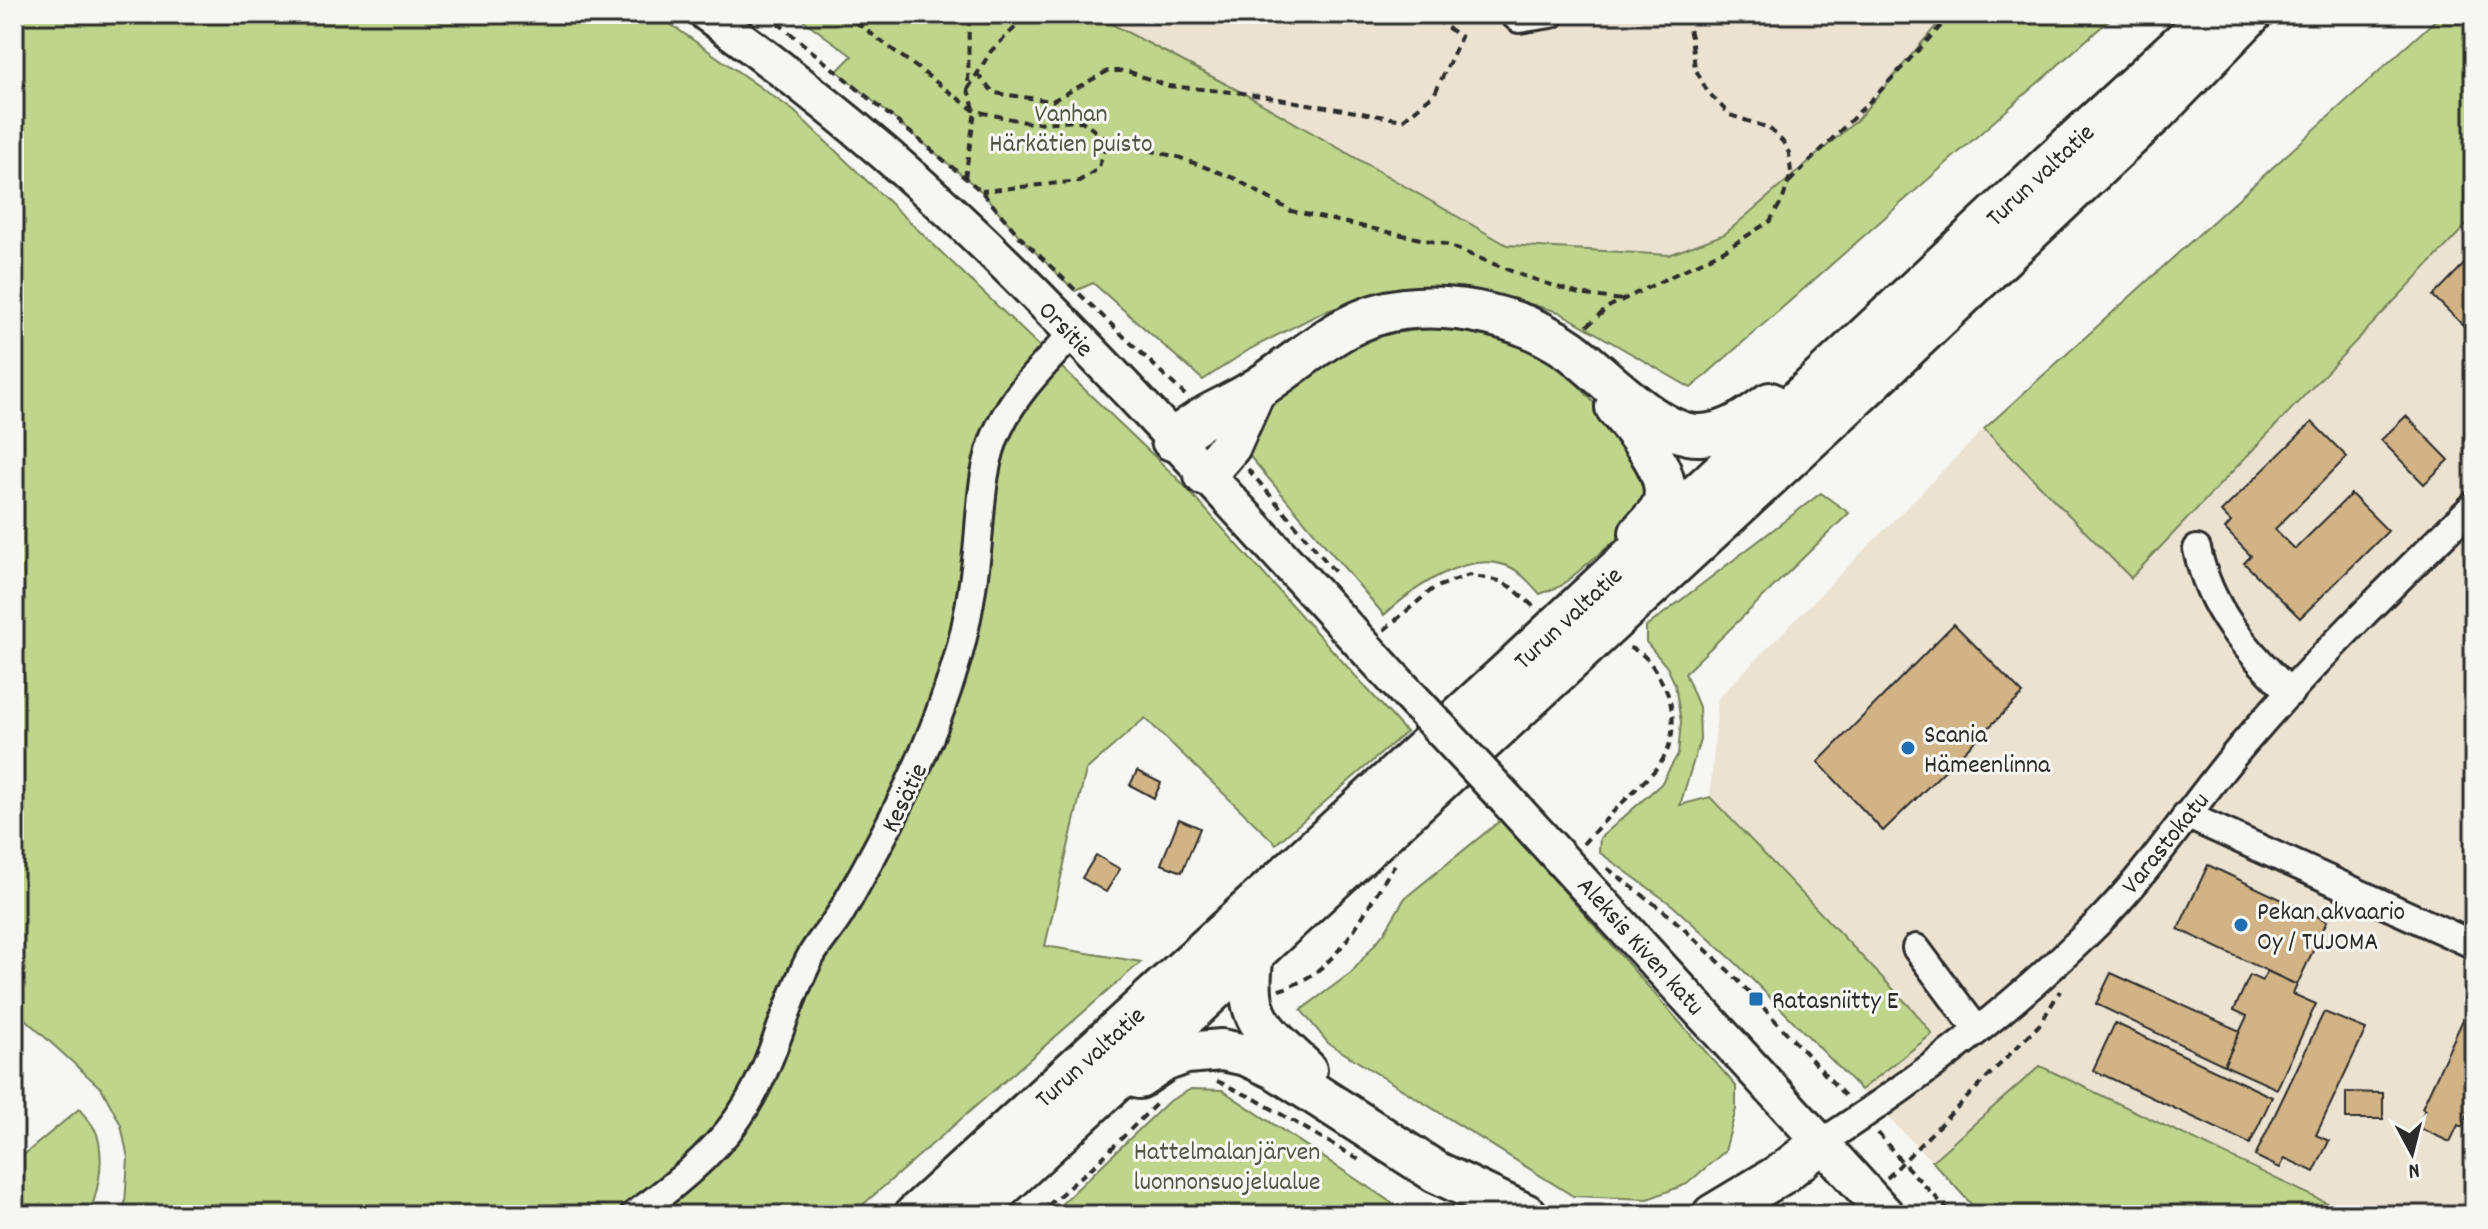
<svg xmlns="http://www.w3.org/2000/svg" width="2488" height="1229" font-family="Dekko,sans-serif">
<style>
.built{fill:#ebe2d1}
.green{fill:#bfd58b;stroke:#75805b;stroke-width:2}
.building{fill:#d1b385;stroke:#2b2b2b;stroke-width:2}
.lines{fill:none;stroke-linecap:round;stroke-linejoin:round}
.minor-casing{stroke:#2b2b2b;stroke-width:32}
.major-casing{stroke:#2b2b2b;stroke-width:40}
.highway-casing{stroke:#2b2b2b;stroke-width:46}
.path{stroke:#2b2b2b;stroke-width:4;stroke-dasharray:8 6;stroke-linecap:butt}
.minor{stroke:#f6f6f2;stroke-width:26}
.major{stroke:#f6f6f2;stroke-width:34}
.highway{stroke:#f6f6f2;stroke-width:40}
.major-bridge-casing{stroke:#2b2b2b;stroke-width:40;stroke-linecap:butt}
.major-bridge{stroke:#f6f6f2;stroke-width:34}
.poi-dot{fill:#1f6fb2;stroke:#f6f6f2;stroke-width:3}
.labels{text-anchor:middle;stroke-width:6;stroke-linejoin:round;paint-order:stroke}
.park-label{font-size:26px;fill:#505643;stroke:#f6f6f2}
.street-label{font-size:26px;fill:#2b2b2b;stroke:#f6f6f2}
.poi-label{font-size:26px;fill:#2b2b2b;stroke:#f6f6f2;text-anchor:start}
</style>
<rect width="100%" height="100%" fill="#f6f6f2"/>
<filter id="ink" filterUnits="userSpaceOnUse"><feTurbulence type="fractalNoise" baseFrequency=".0125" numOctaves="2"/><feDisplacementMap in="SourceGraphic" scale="16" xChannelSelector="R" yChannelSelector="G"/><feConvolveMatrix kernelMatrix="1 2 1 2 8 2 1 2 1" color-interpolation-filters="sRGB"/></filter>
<g filter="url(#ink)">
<g class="built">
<polygon points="1094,14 1946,14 1857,120 1725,234 1669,255 1507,245 1243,93"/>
<polygon points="2474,217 2474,1215 2352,1215 2040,1067 1932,1161 1861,1090 1931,1034 1914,1011 1710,797 1718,698 1984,429 2131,578"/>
</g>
<g class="green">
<polygon points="14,14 656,14 794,111 1180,481 1406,732 1276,844 1145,718 1086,770 1045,946 1141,962 851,1215 120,1215 125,1204 128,1158 121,1125 102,1089 14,1009"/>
<polygon points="795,14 1104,14 1102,19 1243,93 1507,245 1669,255 1725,234 1857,120 1946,14 2116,14 1691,388 1559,312 1474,289 1406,287 1323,312 1250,349 1203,380 1093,283 1075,291 1020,237 981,191 837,71 852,56"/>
<polygon points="2442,14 2474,14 2474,217 2131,578 1984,429"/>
<path d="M1447 328 1509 341 1567 371 1646 465 1648 494 1624 533 1561 586 1540 594C1532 585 1523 574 1512 568 1469 547 1414 588 1384 615L1242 447 1246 430C1271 407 1296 380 1324 360 1359 335 1406 330 1447 328Z"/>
<polygon points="1821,493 1849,513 1685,673 1699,707 1700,740 1680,805 1710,797 1914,1011 1932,1034 1861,1090 1736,963 1672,905 1599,852 1600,838 1661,784 1678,754 1681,722 1675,684 1667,667 1646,642 1646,627"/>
<polygon points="1501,820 1736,1086 1736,1109 1725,1151 1687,1184 1648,1199 1573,1196 1328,1043 1301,1010 1352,972 1384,933 1405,898"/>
<polygon points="2040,1066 2352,1215 1981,1215 1932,1161"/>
<polygon points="1191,1089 1222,1090 1410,1215 1050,1215 1168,1102"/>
<path d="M79 1109C85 1116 94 1125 97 1134 105 1160 98 1191 89 1215H14V1163Z"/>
</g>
<g class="building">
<polygon points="2474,254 2474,336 2433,296"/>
<polygon points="2406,416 2449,460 2424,484 2381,440"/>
<polygon points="2312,422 2347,457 2275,529 2295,549 2351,494 2388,531 2300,618 2244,563 2251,556 2225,529 2231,522 2221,512"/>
<polygon points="1954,624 2023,694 1883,831 1818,762"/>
<polygon points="1137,771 1161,783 1154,798 1130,785"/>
<polygon points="1179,819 1200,828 1182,872 1161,864"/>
<polygon points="1096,855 1120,869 1106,892 1082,878"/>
<polygon points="2208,865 2327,921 2297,985 2178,929"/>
<polygon points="2267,971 2297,985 2293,994 2316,1004 2277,1089 2224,1065 2247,1016 2234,1010 2250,975 2262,981"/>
<polygon points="2111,973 2240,1031 2224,1065 2096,1004"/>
<polygon points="2324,1012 2366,1029 2316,1135 2329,1141 2314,1172 2285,1158 2280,1168 2255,1156"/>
<polygon points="2466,1013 2474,1017 2474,1100 2462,1127 2458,1125 2450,1142 2417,1127 2425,1110 2422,1108"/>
<polygon points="2115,1023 2272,1097 2250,1144 2093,1070"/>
<polygon points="2346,1092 2383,1093 2383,1119 2346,1119"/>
</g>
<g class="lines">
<g class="minor-casing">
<g id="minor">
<polyline points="1513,14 1519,19 1551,14"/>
<path d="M2197 549C2211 613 2246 648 2290 693"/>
<polyline points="2186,815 2474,945"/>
<polyline points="1916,948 1977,1030"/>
<path d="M1821 1143C1920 1079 2014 1007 2097 924 2152 869 2195 800 2246 741 2317 658 2396 581 2474 505"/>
<path d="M634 1215C675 1186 720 1149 746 1106 774 1061 786 1002 811 956 820 940 833 927 842 911 889 828 933 746 959 653 968 620 973 586 977 552 981 513 981 464 999 428 1016 391 1046 363 1073 333"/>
</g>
</g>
<g class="major-casing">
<g id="major">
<path d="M707 14C817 93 921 180 1017 276 1146 405 1269 544 1393 678"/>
<polyline points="1507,800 1887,1215"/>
</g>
</g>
<g class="highway-casing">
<g id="highway">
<path d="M1616 407C1634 431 1678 476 1661 508 1656 517 1647 525 1640 533"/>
<path d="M1172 440C1183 432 1195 423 1207 416 1223 407 1240 400 1255 390 1303 360 1343 316 1403 309 1460 303 1523 317 1570 350 1603 374 1659 437 1700 435 1729 434 1747 419 1770 403"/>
<polyline points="1205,475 1230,446 1255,390"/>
<path d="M1253 954C1243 1020 1262 1028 1306 1070"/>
<polyline points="1139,1078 1164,1061 1186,1053 1222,1050 1246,1055 1276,1069 1436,1172 1527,1215"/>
<polyline points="915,1215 1505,675 2064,151 2213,14"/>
<polyline points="971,1215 1853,399 2157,111 2251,14"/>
<polyline points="1713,1215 1783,1173 1821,1143"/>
</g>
</g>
<g class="path">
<polyline points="767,14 981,191 1020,237 1185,395"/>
<polyline points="845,14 975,111 1030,123 1082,121 1108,141 1098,169 1079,181 982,191"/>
<polyline points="977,74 994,93 1052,101 1108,71 1127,71 1168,86 1243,93 1403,120 1435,93 1461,37 1428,14"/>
<polyline points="968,89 991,51 1029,14"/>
<polyline points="1108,141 1178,157 1234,178 1291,211 1444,244 1521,275 1579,294 1622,300"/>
<polyline points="965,178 975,111 968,90 969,14"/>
<polyline points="1789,182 1880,91 1952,14"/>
<polyline points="1587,326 1610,306 1725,250 1770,221 1783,199 1791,173 1789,153 1783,142 1769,128 1730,115 1707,91 1695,68 1691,37 1685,14"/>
<polyline points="1248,469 1335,572"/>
<polyline points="1384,630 1434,588 1469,575 1500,581 1514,589 1534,607"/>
<path d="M1583 844C1600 825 1617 808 1634 791 1644 781 1656 771 1663 759 1677 736 1675 704 1662 682 1654 668 1645 651 1629 648"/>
<polyline points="1607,868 1670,916 1733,975 1848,1099"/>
<path d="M1279 990C1342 972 1361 912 1395 865"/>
<polyline points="1217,1081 1255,1099 1363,1162"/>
<polyline points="1878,1133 1902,1162 1953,1215"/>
<polyline points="1887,1178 2040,1024 2060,991"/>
<polyline points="1037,1215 1097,1163 1158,1102"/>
<polyline points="1834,1215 1850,1209"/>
</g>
<use href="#minor" class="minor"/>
<use href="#major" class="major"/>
<use href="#highway" class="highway"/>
<g class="major-bridge-casing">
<polyline id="major-bridge" points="1393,678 1507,800"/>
</g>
<use href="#major-bridge" class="major-bridge"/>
</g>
</g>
<g class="poi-dot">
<circle cx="1908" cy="748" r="8"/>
<circle cx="2241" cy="925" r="8"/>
<rect x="1748" y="991" width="16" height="16" rx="4"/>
</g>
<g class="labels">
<g class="park-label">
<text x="1071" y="121">Vanhan<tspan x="1071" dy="30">Härkätien puisto</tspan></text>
<text x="1227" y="1159">Hattelmalanjärven<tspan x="1227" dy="30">luonnonsuojelualue</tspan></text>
</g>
<g class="street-label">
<text transform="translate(2039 174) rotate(-43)" y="9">Turun valtatie</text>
<text transform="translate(1067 328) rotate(46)" y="9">Orsitie</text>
<text transform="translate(1567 617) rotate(-43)" y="9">Turun valtatie</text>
<text transform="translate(903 797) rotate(-64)" y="9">Kesätie</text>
<text transform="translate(2164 842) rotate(-51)" y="9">Varastokatu</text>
<text transform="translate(1642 945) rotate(48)" y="9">Aleksis Kiven katu</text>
<text transform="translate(1089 1056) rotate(-42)" y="9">Turun valtatie</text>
</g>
<g class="poi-label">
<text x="1924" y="742">Scania<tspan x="1924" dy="30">Hämeenlinna</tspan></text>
<text x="2257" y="919">Pekan akvaario<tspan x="2257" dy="30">Oy / TUJOMA</tspan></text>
<text x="1772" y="1008">Ratasniitty E</text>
</g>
</g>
<rect width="2488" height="1229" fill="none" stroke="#f6f6f2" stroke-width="48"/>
<rect x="24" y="24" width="2440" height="1181" fill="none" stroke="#2b2b2b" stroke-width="3" filter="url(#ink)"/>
<g transform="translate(2412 1153) rotate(173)" stroke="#f6f6f2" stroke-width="6" paint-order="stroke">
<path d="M0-6L14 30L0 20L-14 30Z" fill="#2b2b2b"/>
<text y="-12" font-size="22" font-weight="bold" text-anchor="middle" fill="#2b2b2b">N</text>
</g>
</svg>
